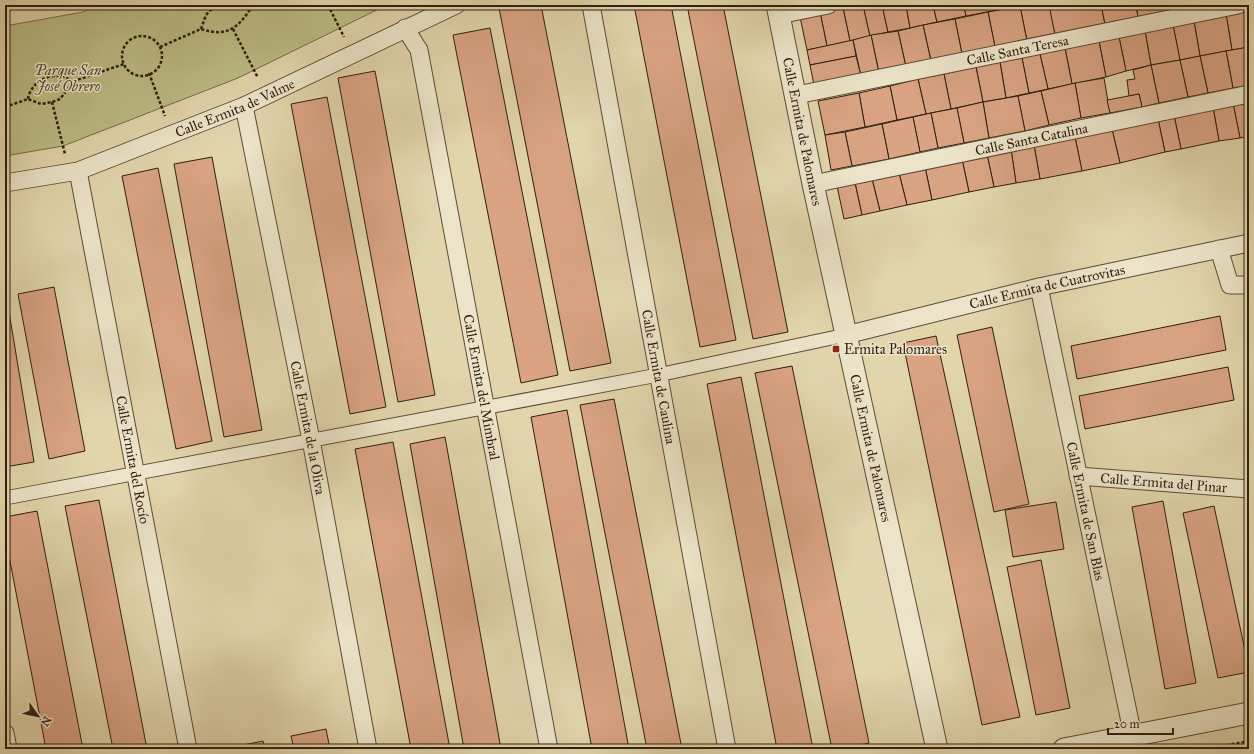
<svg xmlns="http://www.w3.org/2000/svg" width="1254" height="754" font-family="'IM FELL Great Primer',serif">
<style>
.green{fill:#bbbb84;stroke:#766c4a}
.building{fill:#d9a384;stroke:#301e10}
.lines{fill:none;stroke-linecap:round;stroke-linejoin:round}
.pedestrian-casing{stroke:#5c4c37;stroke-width:15}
.minor-casing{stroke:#5c4c37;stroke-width:19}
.tertiary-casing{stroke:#5c4c37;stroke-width:23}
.path{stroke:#301e10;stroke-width:2.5;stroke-dasharray:3 2;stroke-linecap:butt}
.pedestrian{stroke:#ece4c9;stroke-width:13}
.minor{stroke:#ece4c9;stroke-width:17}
.tertiary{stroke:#ece4c9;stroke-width:21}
.poi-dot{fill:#8f2418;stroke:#ece4c9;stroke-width:1.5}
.labels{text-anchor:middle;stroke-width:3;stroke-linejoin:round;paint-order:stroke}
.street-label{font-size:14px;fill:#301e10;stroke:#ece4c9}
.park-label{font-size:14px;font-style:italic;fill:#53452d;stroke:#ece4c9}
.poi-label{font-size:14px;fill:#301e10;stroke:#ece4c9;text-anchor:start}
</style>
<rect width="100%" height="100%" fill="#e2d5ac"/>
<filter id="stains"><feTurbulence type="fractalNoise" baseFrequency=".005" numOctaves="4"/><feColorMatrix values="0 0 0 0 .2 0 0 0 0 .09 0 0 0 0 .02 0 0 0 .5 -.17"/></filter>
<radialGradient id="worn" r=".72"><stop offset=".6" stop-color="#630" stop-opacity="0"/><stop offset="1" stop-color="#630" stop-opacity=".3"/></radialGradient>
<polygon class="green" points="101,5 387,5 238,78 63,146 5,156 5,26 83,12"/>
<g class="building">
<polygon points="514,5 541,5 611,363 570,371 499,8"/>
<polygon points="634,5 671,5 736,340 700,347"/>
<polygon points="687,5 723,5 788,332 753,339"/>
<polygon points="856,5 863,5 870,36 850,41 843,8"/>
<polygon points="863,5 882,5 888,32 870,36"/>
<polygon points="882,5 906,5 910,28 888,32"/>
<polygon points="906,5 933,5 937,22 910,28"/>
<polygon points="933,5 964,5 966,16 937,22"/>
<polygon points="964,5 996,5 997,10 966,16"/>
<polygon points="996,5 1023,5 997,10"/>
<polygon points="1048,5 1101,5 1105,24 1055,35"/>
<polygon points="1049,5 1055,35 1027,41 1020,6"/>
<polygon points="1101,5 1136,5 1138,17 1105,24"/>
<polygon points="1136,5 1168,5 1169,11 1138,17"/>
<polygon points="1168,5 1194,5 1169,11"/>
<polygon points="1020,6 1027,41 995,47 988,12"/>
<polygon points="843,8 850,41 827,46 820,12"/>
<polygon points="1249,10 1249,47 1232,50 1226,14"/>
<polygon points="820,12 827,46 807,50 800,17"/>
<polygon points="988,12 995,47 962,54 955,19"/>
<polygon points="1226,14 1232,50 1200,56 1194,21"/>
<polygon points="955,19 962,54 931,61 923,25"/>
<polygon points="1194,21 1200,56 1180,60 1173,25"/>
<polygon points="923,25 931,61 906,67 898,31"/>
<polygon points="1173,25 1180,60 1151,65 1145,31"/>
<polygon points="490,28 558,375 521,383 453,35"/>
<polygon points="898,31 906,67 879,73 871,35"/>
<polygon points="1145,31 1151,65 1126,71 1119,37"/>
<polygon points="871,35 879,73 861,76 853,40"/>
<polygon points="1119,37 1126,71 1106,77 1099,41"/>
<polygon points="853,40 856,56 810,65 807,50"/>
<polygon points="1099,41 1106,77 1072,84 1065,48"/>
<polygon points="1249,47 1249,85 1233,88 1226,51"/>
<polygon points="1065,48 1072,84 1048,89 1040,54"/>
<polygon points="1226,51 1233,88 1208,93 1200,56"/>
<polygon points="1040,54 1048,89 1029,93 1022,58"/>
<polygon points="856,56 861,76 814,85 810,65"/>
<polygon points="1200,56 1208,93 1188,97 1180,60"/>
<polygon points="1022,58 1029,93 1006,98 1000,62"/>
<polygon points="1180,60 1188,97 1159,103 1151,65"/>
<polygon points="1000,62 1006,98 983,102 976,67"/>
<polygon points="1151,65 1159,103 1142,107 1139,94 1129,96 1127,80 1135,79 1133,70"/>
<polygon points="976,67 983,102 951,109 944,74"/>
<polygon points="375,71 435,395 398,402 338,78"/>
<polygon points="944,74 951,109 926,114 918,79"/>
<polygon points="1104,78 1110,113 1081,118 1075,83"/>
<polygon points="918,79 926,114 897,120 890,86"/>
<polygon points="1075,83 1081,118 1049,125 1041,91"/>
<polygon points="890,86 897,120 865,127 859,93"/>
<polygon points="1041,91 1049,125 1025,131 1018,96"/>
<polygon points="859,93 865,127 825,135 818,101"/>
<polygon points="1139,94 1142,107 1110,113 1107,100"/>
<polygon points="1018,96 1025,131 989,138 983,102"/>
<polygon points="327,97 386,407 350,414 291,104"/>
<polygon points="1249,99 1249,136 1240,138 1233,103"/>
<polygon points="983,102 989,138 964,143 957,108"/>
<polygon points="1233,103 1240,138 1219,141 1213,107"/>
<polygon points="1213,107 1219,141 1181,149 1174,115"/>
<polygon points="957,108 964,143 938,148 931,113"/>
<polygon points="931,113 938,148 920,152 913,117"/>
<polygon points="1174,115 1181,149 1165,152 1158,119"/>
<polygon points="913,117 920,152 889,159 882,124"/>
<polygon points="1158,119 1165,152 1120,163 1112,129"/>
<polygon points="882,124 889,159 852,166 845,132"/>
<polygon points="1112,129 1120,163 1082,171 1075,137"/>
<polygon points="845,132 852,166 831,170 825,135"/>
<polygon points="1075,137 1082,171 1040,179 1034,145"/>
<polygon points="1034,145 1040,179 1016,183 1011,149"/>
<polygon points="1011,149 1016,183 994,187 987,154"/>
<polygon points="987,154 994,187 969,192 962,159"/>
<polygon points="212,157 262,430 224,437 174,164"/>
<polygon points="962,159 969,192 932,200 925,167"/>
<polygon points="925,167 932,200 907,205 899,173"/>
<polygon points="158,168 212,441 176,449 122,176"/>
<polygon points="899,173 907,205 880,211 872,179"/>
<polygon points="872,179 880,211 862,215 855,183"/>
<polygon points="855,183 862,215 844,219 837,186"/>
<polygon points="54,287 85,451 49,459 18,294"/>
<polygon points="6,294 34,462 5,467 5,294"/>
<polygon points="1220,316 1226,350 1077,379 1071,346"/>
<polygon points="992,327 1029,504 994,512 957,335"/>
<polygon points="936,336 1020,717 982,725 903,343"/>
<polygon points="792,366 869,743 841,749 832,749 755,373"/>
<polygon points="1228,367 1234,400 1085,429 1079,396"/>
<polygon points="741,377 813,749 777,749 707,384"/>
<polygon points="614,399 682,749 647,749 580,405"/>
<polygon points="567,410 629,749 592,749 531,417"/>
<polygon points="445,437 501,749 464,749 410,444"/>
<polygon points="393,442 450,749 411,749 355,449"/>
<polygon points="99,500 147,749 113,749 65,506"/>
<polygon points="1163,501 1196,683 1165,689 1132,507"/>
<polygon points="1056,502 1064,549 1013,557 1005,510"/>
<polygon points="1214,506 1249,669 1249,672 1218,678 1183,513"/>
<polygon points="37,511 83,749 46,749 5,535 5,517"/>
<polygon points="1041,560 1070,708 1036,715 1007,567"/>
<polygon points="326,729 330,749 294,749 291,736"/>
<polygon points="263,741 265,749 228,749 228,748"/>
</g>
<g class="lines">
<g class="pedestrian-casing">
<polyline id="pedestrian" points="5,498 658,375 846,335"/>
</g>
<g class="minor-casing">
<g id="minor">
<path id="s1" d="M591 5 727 749"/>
<polyline points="779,15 828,5"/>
<path id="s2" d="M405 28 419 50 549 749"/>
<path id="s3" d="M797 95 1238 5"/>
<path id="s4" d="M244 106 311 440 368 749"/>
<path id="s5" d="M78 171 188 749"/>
<path id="s6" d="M5 183 78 171 244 106 456 5"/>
<path id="s7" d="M813 184 1249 94"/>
<polyline points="1219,249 1230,285 1249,285"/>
<path id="s8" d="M1039 287 1133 736"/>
<path id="s9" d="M846 335 1039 287 1249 243"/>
<path id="s10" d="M1078 476 1249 489"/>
<polyline points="5,733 8,749"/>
</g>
</g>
<g class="tertiary-casing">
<g id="tertiary">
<path id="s11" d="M777 5 813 184 937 749"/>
<polyline points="1064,749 1249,713"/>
</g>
</g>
<g class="path">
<polyline points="328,5 344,37"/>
<polyline points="201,29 206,15 215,5"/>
<polyline points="233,29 258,78"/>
<circle cx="142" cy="56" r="20"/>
<path d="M160 47 201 29C228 38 239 27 253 5"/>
<polyline points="149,73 165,116"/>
<path d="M28 99C30 85 44 75 58 76 63 76 69 79 74 81"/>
<polyline points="52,102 65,154"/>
<polyline points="5,107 28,99 41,104 52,102 60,99 74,81 124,64"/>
<polyline points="1207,749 1249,741"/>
</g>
<use href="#pedestrian" class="pedestrian"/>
<use href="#minor" class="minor"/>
<use href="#tertiary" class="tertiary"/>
</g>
<rect class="poi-dot" x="832" y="345" width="8" height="8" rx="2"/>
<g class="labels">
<g class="street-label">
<text dy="5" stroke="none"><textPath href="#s3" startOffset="225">Calle Santa Teresa</textPath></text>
<text dy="5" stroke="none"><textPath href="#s6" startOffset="243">Calle Ermita de Valme</textPath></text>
<text dy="5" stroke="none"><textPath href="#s11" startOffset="129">Calle Ermita de Palomares</textPath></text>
<text dy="5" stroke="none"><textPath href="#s7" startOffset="223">Calle Santa Catalina</textPath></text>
<text dy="5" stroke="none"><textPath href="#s9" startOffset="207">Calle Ermita de Cuatrovitas</textPath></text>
<text dy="5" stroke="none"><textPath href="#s1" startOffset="378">Calle Ermita de Caulina</textPath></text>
<text dy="5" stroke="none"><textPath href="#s2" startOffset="369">Calle Ermita del Mimbral</textPath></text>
<text dy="5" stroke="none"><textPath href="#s4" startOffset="328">Calle Ermita de la Oliva</textPath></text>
<text dy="5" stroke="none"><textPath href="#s11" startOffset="453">Calle Ermita de Palomares</textPath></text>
<text dy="5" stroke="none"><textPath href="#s5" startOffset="294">Calle Ermita del Rocío</textPath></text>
<text dy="5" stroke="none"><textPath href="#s10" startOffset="86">Calle Ermita del Pinar</textPath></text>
<text dy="5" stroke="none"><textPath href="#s8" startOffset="229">Calle Ermita de San Blas</textPath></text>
</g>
<g class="park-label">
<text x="68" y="75">Parque San<tspan x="68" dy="16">José Obrero</tspan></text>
</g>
<g class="poi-label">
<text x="844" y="354">Ermita Palomares</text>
</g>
</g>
<rect width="1254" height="754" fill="none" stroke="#e2d5ac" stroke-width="20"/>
<rect x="6" y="6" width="1242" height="742" fill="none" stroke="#301e10" stroke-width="2"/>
<rect x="10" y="10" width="1234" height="734" fill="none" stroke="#301e10"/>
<g transform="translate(38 716) rotate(123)" stroke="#ece4c9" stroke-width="3" paint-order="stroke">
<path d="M0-3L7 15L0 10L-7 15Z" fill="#301e10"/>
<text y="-6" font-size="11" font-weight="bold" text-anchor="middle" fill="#301e10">N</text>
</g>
<path d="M1108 728v6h65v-6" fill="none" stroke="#301e10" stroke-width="2"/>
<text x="1114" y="728" font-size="12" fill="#301e10" stroke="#ece4c9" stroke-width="3" paint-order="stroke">20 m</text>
<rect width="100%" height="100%" filter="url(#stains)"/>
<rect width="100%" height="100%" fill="url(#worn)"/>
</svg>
